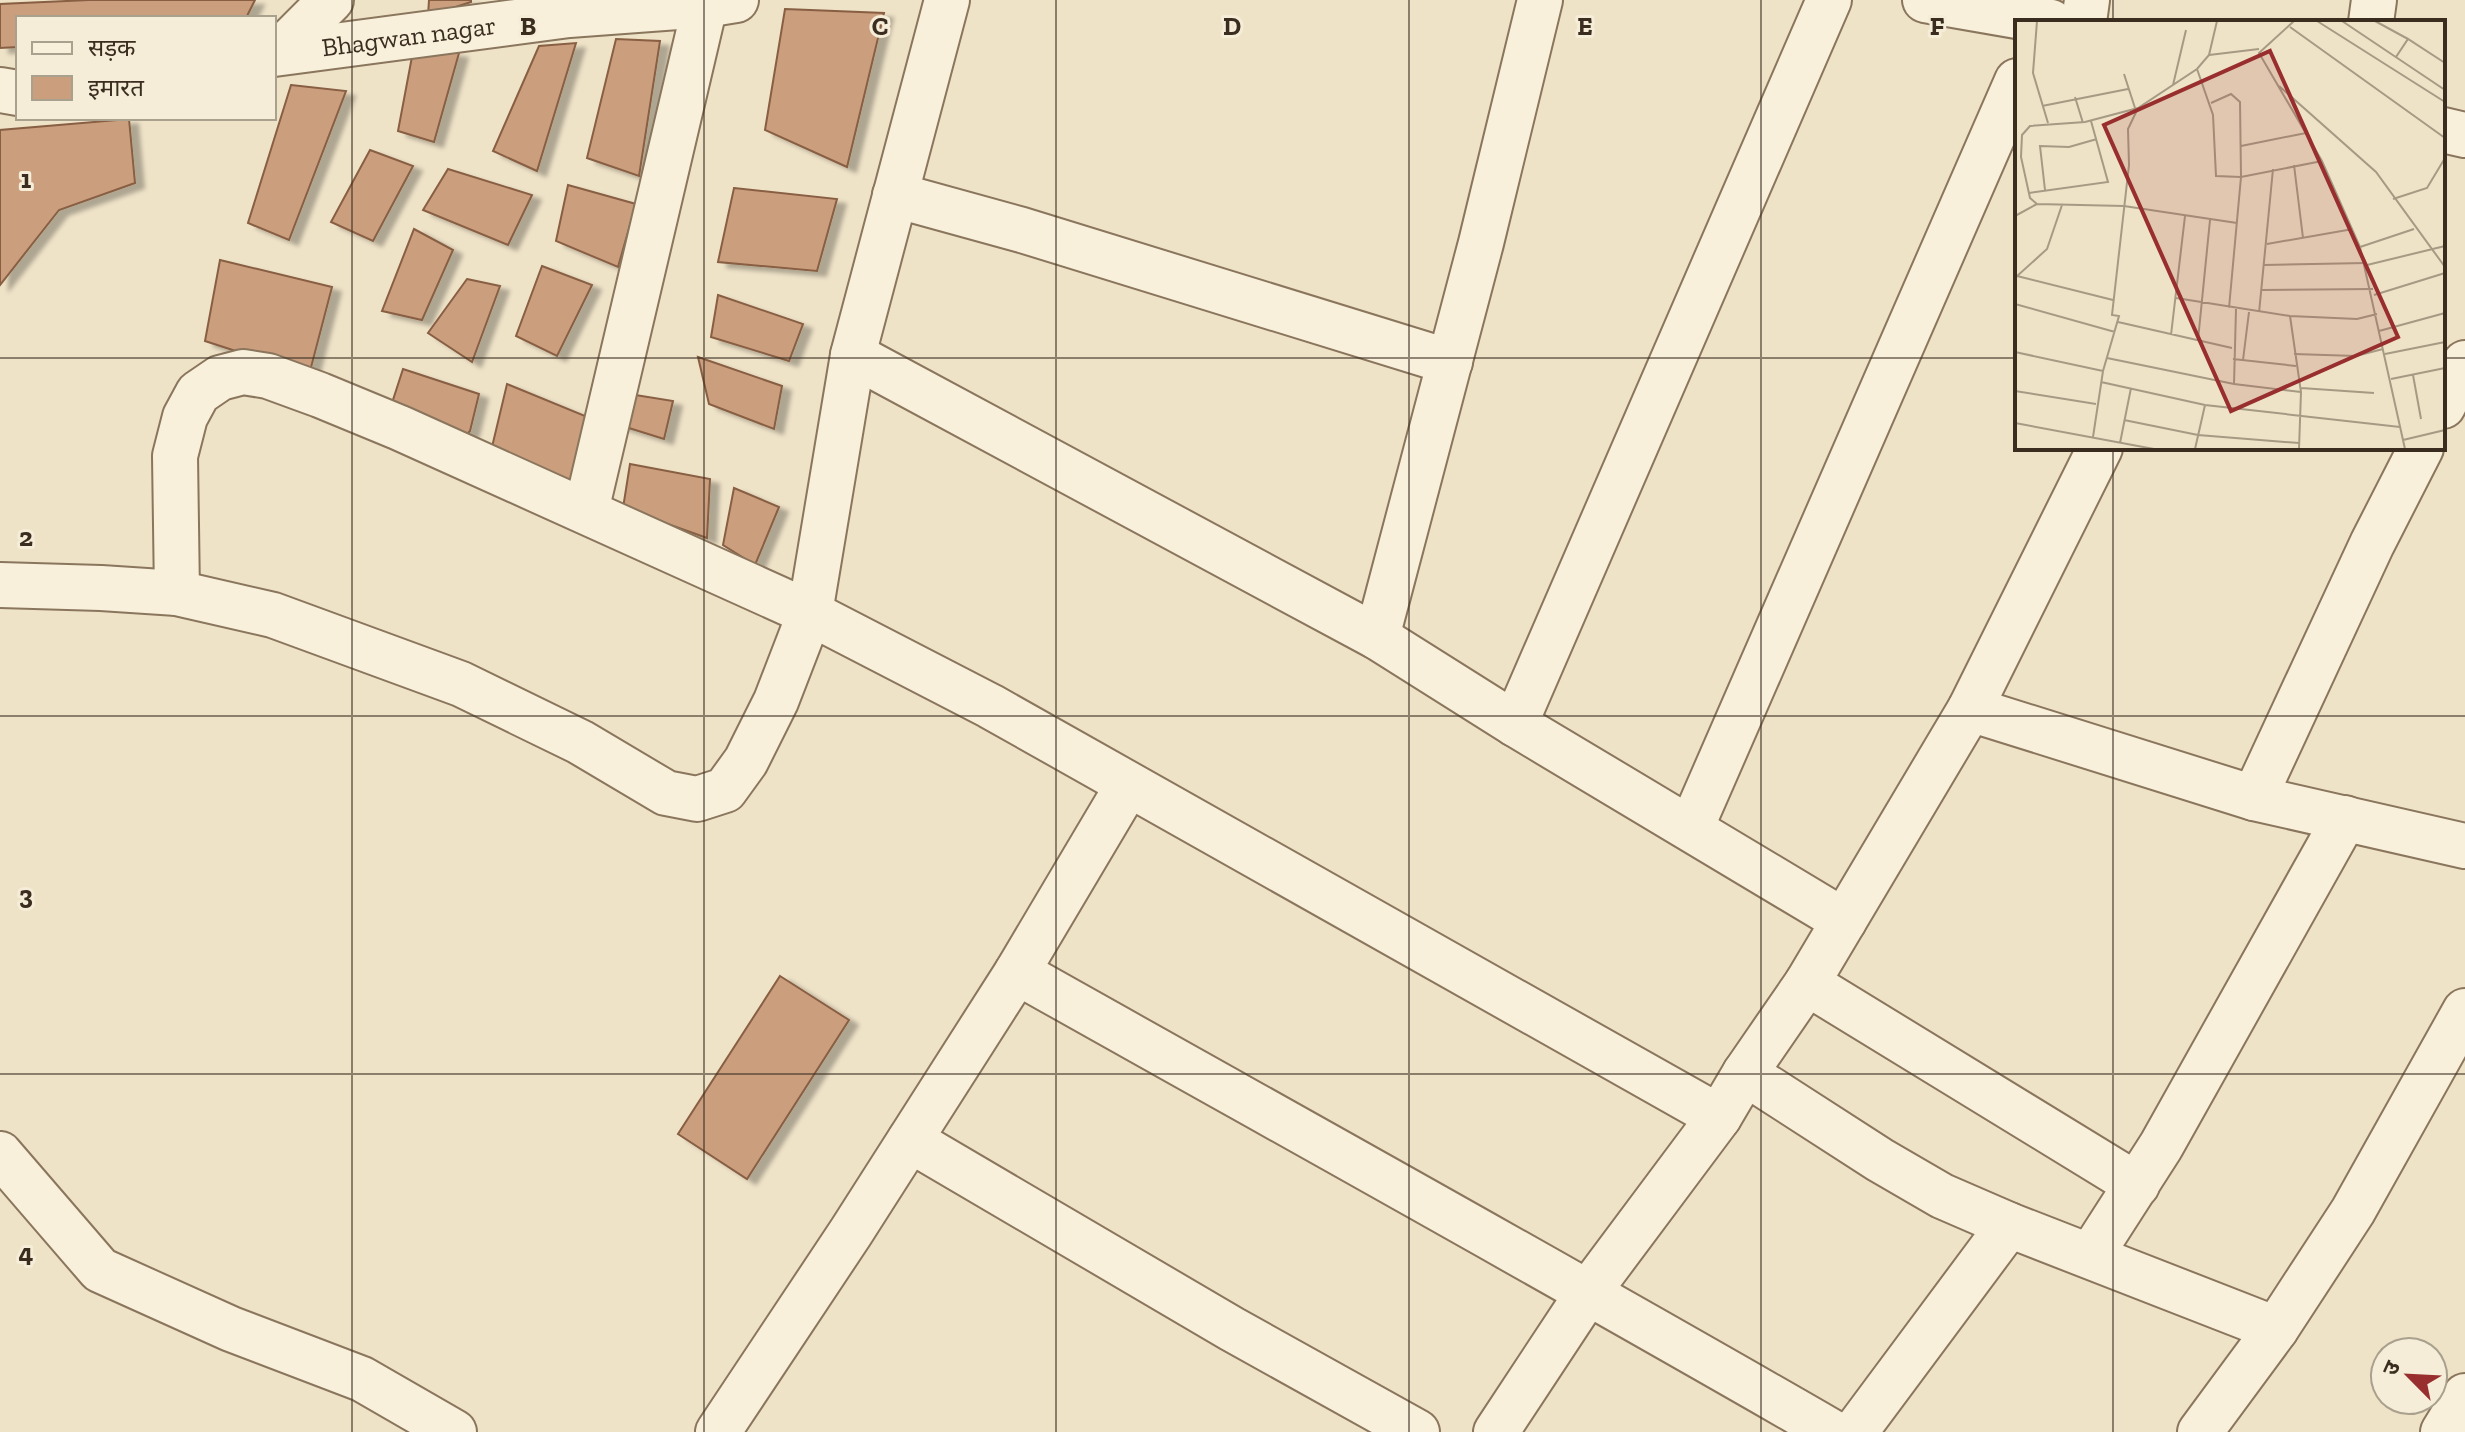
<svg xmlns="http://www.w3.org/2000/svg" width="2465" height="1432" font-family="'Zilla Slab','Noto Sans Devanagari',serif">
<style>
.building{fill:#cb9e7e;stroke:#885f43;stroke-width:2;filter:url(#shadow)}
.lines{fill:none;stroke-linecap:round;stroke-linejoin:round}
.minor-casing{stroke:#8a755d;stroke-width:48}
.tertiary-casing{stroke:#8a755d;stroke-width:48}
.minor{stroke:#f8f0db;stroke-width:44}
.tertiary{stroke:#f8f0db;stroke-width:44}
.grid{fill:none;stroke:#3a2d20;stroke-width:2;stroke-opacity:0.55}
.labels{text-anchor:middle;stroke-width:6;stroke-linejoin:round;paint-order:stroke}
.street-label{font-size:26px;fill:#3a2d20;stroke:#f5edd7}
.inset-road{fill:none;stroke:#a69a84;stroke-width:2}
.view{fill:#982e2e;fill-opacity:0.15;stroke:#982e2e;stroke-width:4}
.inset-edge{fill:none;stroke:#3a2d20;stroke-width:4}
.grid-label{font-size:26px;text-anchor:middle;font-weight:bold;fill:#3a2d20;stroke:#f5edd7;stroke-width:6;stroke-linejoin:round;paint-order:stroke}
</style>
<defs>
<filter id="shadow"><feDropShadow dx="9" dy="5" stdDeviation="2" flood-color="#0004"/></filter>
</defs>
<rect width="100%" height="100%" fill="#eee2c7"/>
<g class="building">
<polygon points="89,0 255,0 246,18 18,18 18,47 0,48 0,4"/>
<polygon points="429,0 471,0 471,2 428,16"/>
<polygon points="785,9 884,13 847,167 765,130"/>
<polygon points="616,39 660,41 639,176 587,158"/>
<polygon points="576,43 537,171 493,151 539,46"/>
<polygon points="414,46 459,53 434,142 398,131"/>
<polygon points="291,85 346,91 289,240 248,223"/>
<polygon points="129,119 135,183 59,210 0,285 0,130"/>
<polygon points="370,150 413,166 373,241 331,222"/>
<polygon points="448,169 532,195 508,245 423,210"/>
<polygon points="568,185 636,204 618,267 556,241"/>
<polygon points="734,188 837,199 817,271 718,262"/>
<polygon points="414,229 453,250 422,320 382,311"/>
<polygon points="220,260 332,287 309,375 205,341"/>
<polygon points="542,266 592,285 557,356 516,336"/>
<polygon points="467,279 500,286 472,362 428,333"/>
<polygon points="718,295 803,324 789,361 711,337"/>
<polygon points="698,357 782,386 774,429 709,404"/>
<polygon points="403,369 479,394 470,431 465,436 392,403"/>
<polygon points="507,384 590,418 570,493 492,447"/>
<polygon points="623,393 673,401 664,439 613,423"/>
<polygon points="630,464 710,479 707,538 623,508"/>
<polygon points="734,488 779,507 755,565 723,545"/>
<polygon points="780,976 849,1020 747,1179 678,1134"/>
</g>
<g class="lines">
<g class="minor-casing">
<g id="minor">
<polyline points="2084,22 2087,0"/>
<polyline points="2371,22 2374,0"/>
<polyline points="279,52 331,0"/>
<polyline points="895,195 1022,230 1450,362"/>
<polyline points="853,355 1377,637 1515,724 1844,921"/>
<polyline points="2443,406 2465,363"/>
<polyline points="586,511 705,5"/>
<polyline points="0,585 101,588 177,593 273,615 461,684 580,742 666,793 697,799 725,790 746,761 776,701 810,613 853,355 947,0"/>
<polyline points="177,593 175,456 185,417 198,393 220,378 243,372 268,376 320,395 400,428 810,613 990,706 1719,1117"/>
<polyline points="1377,637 1481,243 1540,0"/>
<polyline points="1970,709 2254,798 2465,846"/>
<polyline points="1515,724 1829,0"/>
<polyline points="2254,798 2372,544 2421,448"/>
<polyline points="1691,828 2017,81"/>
<path d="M1017 972C1289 1125 1562 1276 1832 1432"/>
<polyline points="1807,983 2137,1185"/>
<polyline points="1745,1073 1880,1160 1942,1196 2009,1225 2276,1329"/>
<polyline points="910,1140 1232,1329 1417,1432"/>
<polyline points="0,1154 100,1270 231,1329 362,1379 454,1432"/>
<polyline points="2091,1255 2161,1146 2345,818"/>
<polyline points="718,1432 851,1232 1017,972 1128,785"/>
<polyline points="1496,1432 1589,1291 1719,1117 1745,1073 1807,983 1970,709 2100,448"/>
<polyline points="1855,1432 2009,1225"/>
<polyline points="2200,1432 2276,1329 2353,1211 2465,1011"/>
<polyline points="2443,1432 2465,1396"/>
</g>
</g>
<g class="tertiary-casing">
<g id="tertiary">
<polyline points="1925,0 2051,22"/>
<path id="s1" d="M274 54 569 15 705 5 736 0"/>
<polyline points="0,90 18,93"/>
<polyline points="2443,130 2465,135"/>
</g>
</g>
<use href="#minor" class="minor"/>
<use href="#tertiary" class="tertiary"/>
</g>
<path class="grid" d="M352 0V1432M704 0V1432M1056 0V1432M1409 0V1432M1761 0V1432M2113 0V22M0 358H2017M2443 358H2465M2113 448V1432M0 716H2465M0 1074H2465"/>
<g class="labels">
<g class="street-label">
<text dy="9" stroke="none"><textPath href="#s1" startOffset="136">Bhagwan nagar</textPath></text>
</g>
</g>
<g transform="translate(2015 20)">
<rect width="430" height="430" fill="#eee2c7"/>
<path class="inset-road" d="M22 1 18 53 33 103M202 1 194 35 182 49 123 88 70 102 15 106 7 115 6 137 15 178 22 184 109 186 222 203M279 1 244 33 307 141 345 227 390 429M302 1 430 82M327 1 430 70M360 1 393 19M275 7 430 118M194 35 244 29M381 37 393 19 430 43M182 49 198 95 201 156 226 157 307 141M109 54 120 88M158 65 171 10M264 66 361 152 430 247M60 77 68 103M196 83 216 74 225 82 226 157 214 288M27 86 113 69M226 126 291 113M279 145 288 218M30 170 25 126 54 127 82 119M14 173 93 162 76 101M378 179 412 168 430 138M0 196 22 184M252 224 338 209M345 227 399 209M249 245 351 243M352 245 430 226M2 256 98 280M1 257 32 229 47 185M246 270 358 269M359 275 430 253M161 278 275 296 342 299 362 294M0 284 100 312M244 293 258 149M275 296 286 372 284 429M103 302 217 328M364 311 430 293M156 315 170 196M183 320 195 200M0 332 88 351M279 334 341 336 368 329M370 334 430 322M92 338 219 364 286 372M218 339 281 346M228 340 234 292M398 355 406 399M376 359 430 348M86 362 190 385 385 407M219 364 221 289M286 368 359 373M0 371 81 384M109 400 183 415 284 423M0 403 139 429M78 417 88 351 104 296 97 295 114 145 113 109 123 88M388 420 430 410M105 423 116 368M180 429 190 385"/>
<path class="view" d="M255 31 383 317 216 391 89 105Z"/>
<rect width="430" height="430" class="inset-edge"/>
</g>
<g class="grid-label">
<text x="528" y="35">B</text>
<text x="880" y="35">C</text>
<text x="1232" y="35">D</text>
<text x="1585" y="35">E</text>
<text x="1937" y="35">F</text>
<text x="26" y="188">1</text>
<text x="26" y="546">2</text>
<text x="26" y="904">3</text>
<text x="26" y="1262">4</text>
</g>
<rect x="16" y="16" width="260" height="104" fill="#f5edd7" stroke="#aaa08e" stroke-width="2"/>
<rect x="32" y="42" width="40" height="12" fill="#f8f0db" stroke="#aaa08e" stroke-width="2"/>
<text x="88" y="56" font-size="24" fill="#3a2d20">सड़क</text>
<rect x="32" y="76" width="40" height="24" fill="#cb9e7e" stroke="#aaa08e" stroke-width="2"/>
<text x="88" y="96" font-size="24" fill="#3a2d20">इमारत</text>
<g transform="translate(2409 1376) rotate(294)"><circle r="38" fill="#f5edd7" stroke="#aaa08e" stroke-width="2"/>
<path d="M0-6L14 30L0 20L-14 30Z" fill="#982e2e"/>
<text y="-12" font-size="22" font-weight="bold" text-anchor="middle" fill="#3a2d20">उ</text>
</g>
</svg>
